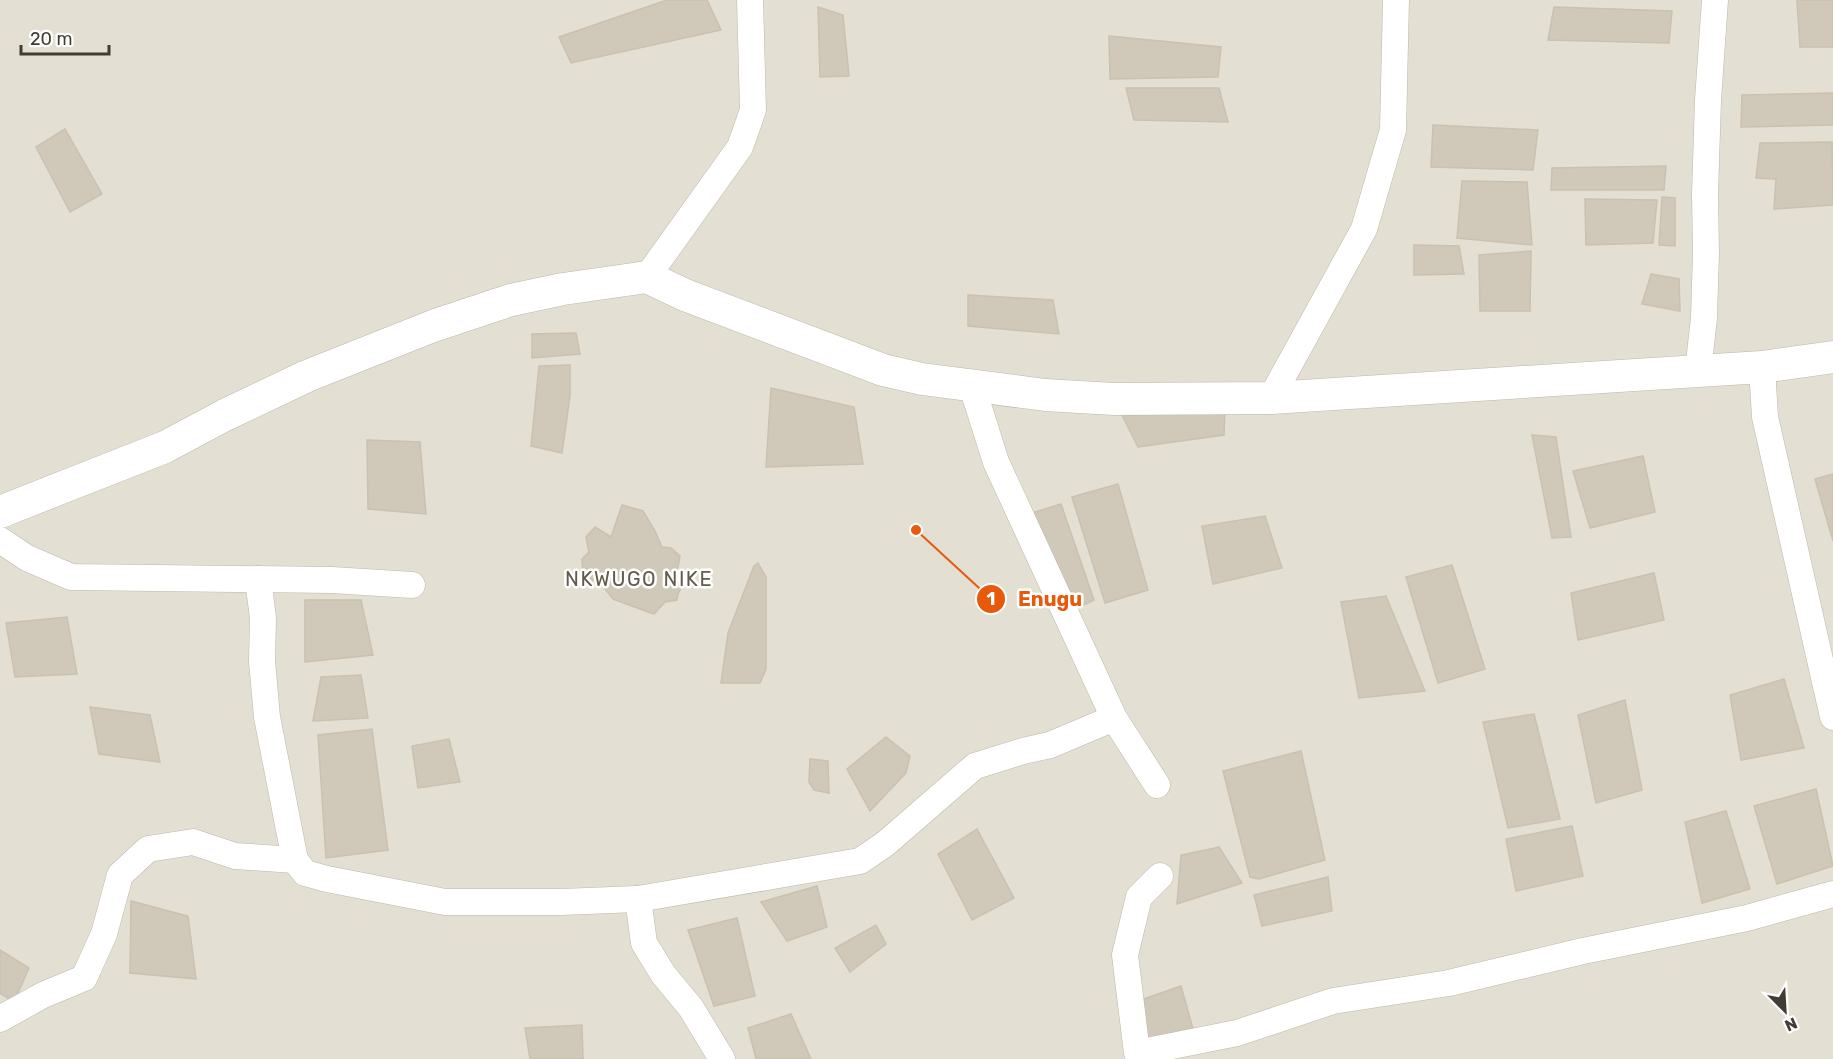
<svg xmlns="http://www.w3.org/2000/svg" width="1833" height="1059" font-family="Rubik,sans-serif">
<style>
.residential{fill:#e3dfd2}
.building{fill:#d0c9ba;stroke:#cac1ae;stroke-width:1.5}
.lines{fill:none;stroke-linecap:round;stroke-linejoin:round}
.minor-casing{stroke:#bdb8aa;stroke-width:27}
.tertiary-casing{stroke:#bdb8aa;stroke-width:33}
.minor{stroke:#fff;stroke-width:26}
.tertiary{stroke:#fff;stroke-width:32}
.labels{text-anchor:middle;stroke-width:5;stroke-linejoin:round;paint-order:stroke}
.neighbourhood-label{font-size:20px;letter-spacing:1.5px;fill:#635b4c;stroke:#fff}
.leader{fill:none;stroke:#e8590c;stroke-width:2}
.callout-dot{fill:#e8590c;stroke:#fff;stroke-width:2}
.mark-label{font-size:18px;text-anchor:middle;font-weight:bold;fill:#fff}
.callout-label{font-size:20px;text-anchor:middle;font-weight:bold;fill:#e8590c;stroke:#fff;stroke-width:5;stroke-linejoin:round;paint-order:stroke}
</style>
<rect width="100%" height="100%" fill="#f0ede3"/>
<rect class="residential" x="0" y="0" width="1833" height="1059"/>
<g class="building">
<polygon points="667,0 707,0 721,30 571,63 559,37"/>
<polygon points="1797,0 1833,0 1833,47 1800,47"/>
<polygon points="818,7 843,15 849,76 820,77"/>
<polygon points="1554,7 1672,11 1669,43 1548,40"/>
<polygon points="1109,36 1221,47 1218,77 1110,79"/>
<polygon points="1126,88 1219,88 1228,122 1134,120"/>
<polygon points="1833,93 1833,125 1741,127 1742,95"/>
<polygon points="1433,125 1538,130 1533,170 1431,167"/>
<polygon points="65,129 102,194 70,212 36,147"/>
<polygon points="1832,142 1833,205 1774,209 1776,179 1756,178 1760,143"/>
<polygon points="1666,166 1664,190 1551,190 1552,168"/>
<polygon points="1462,181 1527,182 1532,245 1457,238"/>
<polygon points="1662,197 1675,198 1675,246 1659,245"/>
<polygon points="1585,199 1657,200 1653,243 1586,245"/>
<polygon points="1414,245 1459,246 1464,274 1414,275"/>
<polygon points="1531,251 1530,311 1480,311 1479,255"/>
<polygon points="1651,274 1679,279 1680,311 1642,304"/>
<polygon points="968,295 1053,300 1059,334 968,326"/>
<polygon points="576,333 580,354 532,358 532,334"/>
<polygon points="570,365 570,396 562,453 531,446 539,366"/>
<polygon points="771,388 854,407 863,464 766,467"/>
<polygon points="1114,399 1225,408 1224,435 1138,447"/>
<polygon points="1532,435 1556,437 1571,537 1552,538"/>
<polygon points="367,440 420,442 426,514 368,509"/>
<polygon points="1643,456 1655,512 1590,528 1573,471"/>
<polygon points="1833,474 1833,541 1815,479"/>
<polygon points="1118,484 1148,590 1105,603 1072,497"/>
<polygon points="1061,504 1094,600 1066,613 1029,514"/>
<polygon points="622,505 643,511 655,531 662,547 671,548 680,556 678,567 673,575 677,583 682,586 678,594 677,600 665,602 654,614 613,599 602,585 583,575 582,559 589,552 586,537 595,527 611,537"/>
<polygon points="1265,516 1282,568 1213,584 1202,526"/>
<polygon points="758,563 766,577 766,669 760,683 721,683 728,633 754,566"/>
<polygon points="1452,565 1485,669 1438,683 1406,577"/>
<polygon points="1654,573 1664,620 1578,640 1571,593"/>
<polygon points="1386,596 1425,691 1359,698 1341,602"/>
<polygon points="305,600 361,600 373,655 305,662"/>
<polygon points="67,617 77,674 15,677 6,623"/>
<polygon points="361,675 368,718 313,721 321,677"/>
<polygon points="1784,679 1804,748 1741,760 1730,695"/>
<polygon points="1625,700 1642,790 1596,803 1578,715"/>
<polygon points="90,707 150,715 160,762 99,754"/>
<polygon points="1534,714 1560,819 1508,828 1483,722"/>
<polygon points="372,729 388,850 326,858 318,735"/>
<polygon points="886,737 910,756 906,773 870,811 847,769"/>
<polygon points="449,739 460,782 418,788 412,746"/>
<polygon points="1301,751 1325,860 1259,879 1250,877 1223,771"/>
<polygon points="810,759 828,761 829,793 814,790 809,782"/>
<polygon points="1816,789 1833,866 1777,884 1754,806"/>
<polygon points="1726,811 1750,889 1702,903 1685,822"/>
<polygon points="1572,826 1583,876 1516,891 1506,839"/>
<polygon points="977,829 1014,898 972,920 938,854"/>
<polygon points="1219,847 1242,883 1177,904 1181,855"/>
<polygon points="1328,877 1332,911 1262,926 1254,895"/>
<polygon points="817,886 827,927 787,941 761,902"/>
<polygon points="131,901 188,916 196,979 130,973"/>
<polygon points="737,918 755,996 714,1006 688,930"/>
<polygon points="876,925 886,944 850,972 835,948"/>
<polygon points="0,950 29,968 14,1002 0,993"/>
<polygon points="1181,986 1195,1036 1144,1046 1138,1001"/>
<polygon points="791,1014 811,1059 756,1059 748,1028"/>
<polygon points="582,1025 583,1059 530,1059 525,1028"/>
</g>
<g class="lines">
<g class="minor-casing">
<g id="minor">
<polyline points="647,277 740,147 753,110 750,0"/>
<polyline points="1762,367 1765,417 1833,717"/>
<polyline points="1698,371 1704,318 1706,253 1705,194 1708,100 1715,0"/>
<polyline points="972,386 996,462 1114,718 1157,785"/>
<polyline points="1271,398 1364,229 1393,130 1396,0"/>
<polyline points="0,540 27,558 71,577 332,580 412,585"/>
<polyline points="258,579 263,618 262,661 267,717 295,860 305,873 327,879 445,902 561,902 638,899 860,861 885,844 975,766 1023,751 1050,745 1114,718"/>
<polyline points="1160,876 1139,897 1125,955 1137,1053 1237,1033 1333,1001 1449,983 1583,951 1747,918 1833,894"/>
<polyline points="638,899 644,943 663,974 691,1008 722,1059"/>
<polyline points="0,1019 43,995 84,978 104,934 120,875 148,849 193,842 235,856 295,860"/>
</g>
</g>
<g class="tertiary-casing">
<polyline id="tertiary" points="0,512 165,447 225,415 307,376 433,326 511,300 563,289 647,277 685,295 883,370 922,379 1045,395 1114,399 1271,398 1762,367 1833,357"/>
</g>
<use href="#minor" class="minor"/>
<use href="#tertiary" class="tertiary"/>
</g>
<g class="labels">
<g class="neighbourhood-label">
<text x="639" y="586">NKWUGO NIKE</text>
</g>
</g>
<path class="leader" d="M916 530L991 599"/>
<g class="callout-dot">
<circle cx="916" cy="530" r="6"/>
<circle cx="991" cy="599" r="15"/>
</g>
<g class="mark-label">
<text x="991" y="605">1</text>
</g>
<g class="callout-label">
<text x="1050" y="606">Enugu</text>
</g>
<g transform="translate(1785 1011) rotate(156)" stroke="#ffffff" stroke-width="4.5" paint-order="stroke">
<path d="M0-4.5L10 22L0 15L-10 22Z" fill="#413d34"/>
<text y="-9" font-size="16" font-weight="bold" text-anchor="middle" fill="#413d34">N</text>
</g>
<path d="M21 45v9h88v-9" fill="none" stroke="#413d34" stroke-width="3"/>
<text x="30" y="45" font-size="18" fill="#413d34" stroke="#ffffff" stroke-width="4.5" paint-order="stroke">20 m</text>
</svg>
